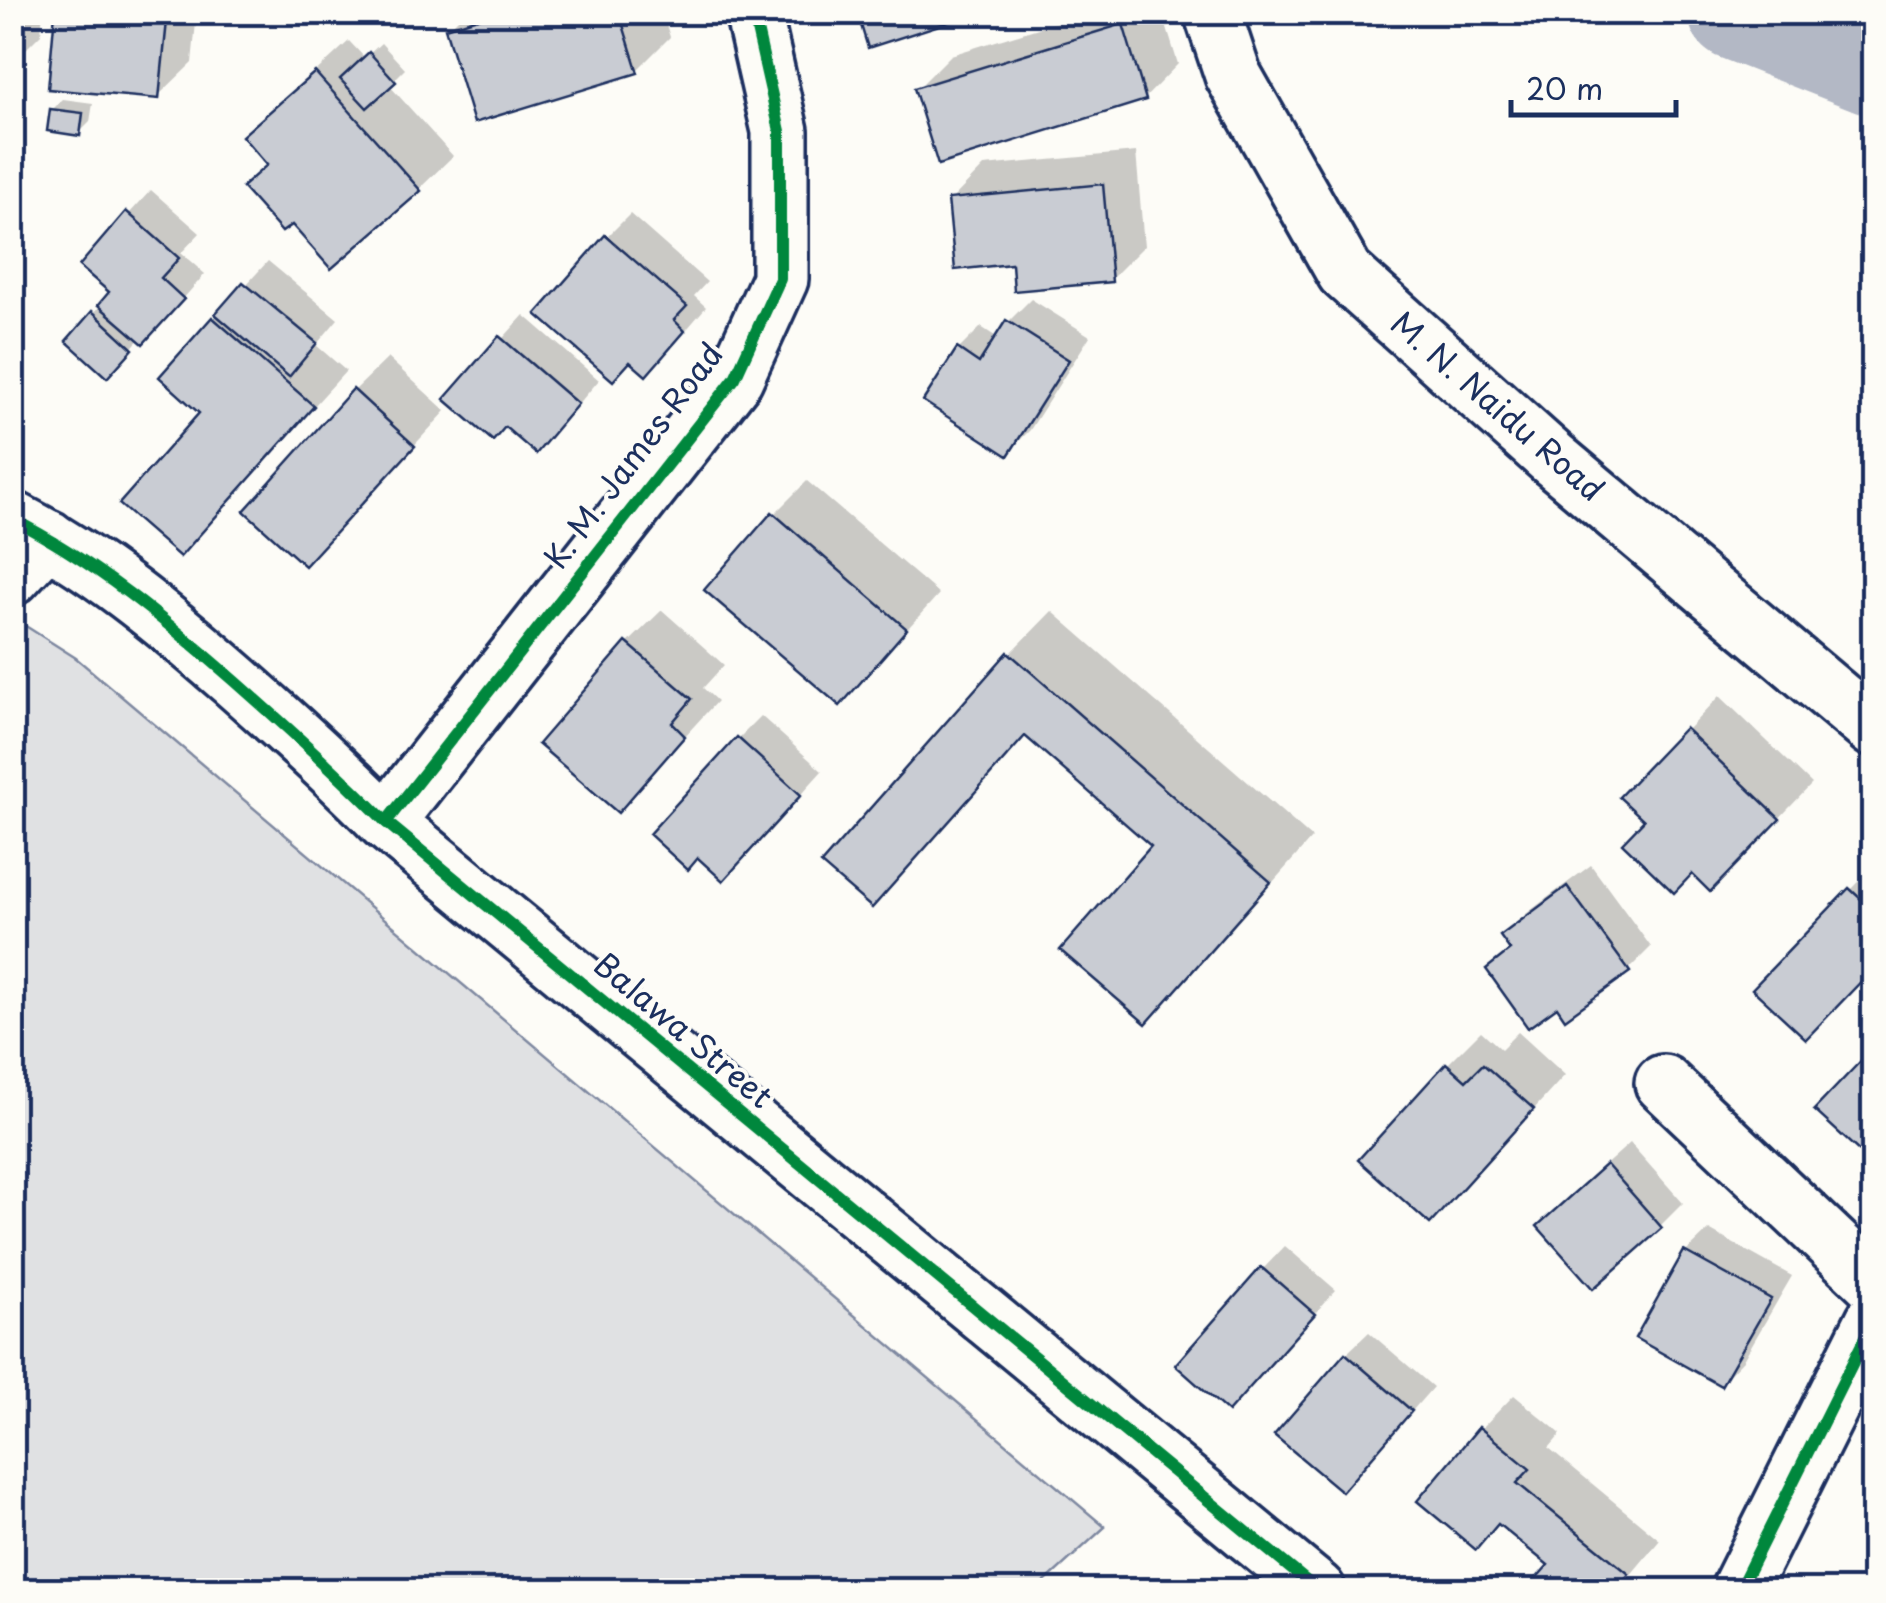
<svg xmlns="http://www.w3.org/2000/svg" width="1886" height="1603" font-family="'Playpen Sans',sans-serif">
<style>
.green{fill:#e0e1e3;stroke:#7e88a0;stroke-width:2.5}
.shadow{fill:#0003}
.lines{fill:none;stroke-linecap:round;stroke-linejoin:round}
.river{stroke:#b3b8c5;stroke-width:98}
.building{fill:#c9ccd3;stroke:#1b2f5e;stroke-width:2.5}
.minor-casing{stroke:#1b2f5e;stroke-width:62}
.major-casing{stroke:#1b2f5e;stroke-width:62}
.minor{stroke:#fdfcf7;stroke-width:55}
.major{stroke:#fdfcf7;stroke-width:55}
.cycleway-casing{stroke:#fdfcf7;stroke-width:19}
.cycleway{stroke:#00873e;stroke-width:12}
.labels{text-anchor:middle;stroke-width:8;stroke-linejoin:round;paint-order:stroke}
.street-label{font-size:32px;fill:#1b2f5e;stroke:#fdfcf7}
</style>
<rect width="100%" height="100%" fill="#fdfcf7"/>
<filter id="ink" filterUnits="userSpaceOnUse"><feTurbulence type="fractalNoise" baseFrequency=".01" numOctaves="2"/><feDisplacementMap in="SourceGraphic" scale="20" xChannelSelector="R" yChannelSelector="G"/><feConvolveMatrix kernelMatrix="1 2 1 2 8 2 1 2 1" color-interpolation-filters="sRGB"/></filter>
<g filter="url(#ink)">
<polygon class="green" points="13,618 76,658 1105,1527 1036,1590 13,1590"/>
<g class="shadow">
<polygon points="12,12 43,12 41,34 18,57"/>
<polygon points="58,12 197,12 192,63 158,96"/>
<polygon points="465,12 662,12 670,37 636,71 448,29"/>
<polygon points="1090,12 1162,12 1178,64 1145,98 917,89 951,55"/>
<polygon points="349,41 365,58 381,43 405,69 389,85 453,156 419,189 269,163 246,136"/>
<polygon points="63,99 93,103 90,122 79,133 52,110"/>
<polygon points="1136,152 1144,246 1111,279 951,200 984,166"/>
<polygon points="151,190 200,233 181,253 205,274 166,318 140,338 118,364 69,340 113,292 82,265"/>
<polygon points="630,214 707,282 694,296 706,307 669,350 607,237"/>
<polygon points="268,261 338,319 316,345 346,371 179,554 203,413 162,377"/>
<polygon points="1031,299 1090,336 1030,430 1007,453 958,350 981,327 998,338 1008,322"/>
<polygon points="524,315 599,380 558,428 506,424 448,399"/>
<polygon points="388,358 446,411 305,563 354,391"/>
<polygon points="807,481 939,594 840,703 774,514"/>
<polygon points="662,610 724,665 703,688 717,701 618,809 542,744 628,643"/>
<polygon points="1052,611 1312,838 1188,978 1146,1021 1155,846 1027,735 914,862 871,905 1010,654"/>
<polygon points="1720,696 1812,784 1744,855 1692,871 1623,796"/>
<polygon points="761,716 822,771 746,855 738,739"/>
<polygon points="1591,865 1651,947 1628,970 1557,1004 1489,969 1511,947 1503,936 1526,914"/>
<polygon points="1873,867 1874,965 1851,890"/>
<polygon points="1481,1031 1501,1049 1518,1032 1565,1075 1463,1187 1447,1065"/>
<polygon points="1630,1143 1683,1203 1660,1226 1563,1203"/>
<polygon points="1709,1230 1792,1276 1743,1360 1721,1383 1686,1252"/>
<polygon points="1285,1246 1336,1290 1228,1409 1263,1269"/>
<polygon points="1369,1332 1433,1387 1364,1466 1346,1354"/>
<polygon points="1514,1395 1561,1434 1549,1448 1660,1540 1618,1590 1530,1590 1551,1564 1499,1523 1476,1546 1481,1429"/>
</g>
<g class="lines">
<polyline class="river" points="1737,12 1874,66"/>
</g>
<g class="building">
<polygon points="12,12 23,12 19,59 12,59"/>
<polygon points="55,12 184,12 183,23 167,21 159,99 48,89"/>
<polygon points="497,12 619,12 638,73 474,123 445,28"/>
<polygon points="857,12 952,12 955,20 868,48"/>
<polygon points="1123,24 1146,100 938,165 914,88"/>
<polygon points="369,52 396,82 367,108 340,79"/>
<polygon points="315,72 421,191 331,269 292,225 282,232 242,187 267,165 242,136"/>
<polygon points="50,109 83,113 80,136 47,131"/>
<polygon points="1103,184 1112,282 1014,291 1012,264 955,270 948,199"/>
<polygon points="126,211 179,258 161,278 184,299 143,344 98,305 109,292 79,266"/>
<polygon points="605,235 687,306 674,320 685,331 646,376 630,362 613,381 536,314"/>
<polygon points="243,282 317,343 289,377 215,314"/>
<polygon points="92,311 133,349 107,378 66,341"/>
<polygon points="212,317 314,406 180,557 119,504 199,413 159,377"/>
<polygon points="1006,320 1069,360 1008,456 923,401 957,348 979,363"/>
<polygon points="499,336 578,404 536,454 505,427 493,441 444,399"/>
<polygon points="353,389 415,446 305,566 244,511"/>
<polygon points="772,512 907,629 840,706 704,590"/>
<polygon points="626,642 692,699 672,723 685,736 618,813 538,744"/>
<polygon points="1008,652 1271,882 1146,1024 1060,950 1151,846 1025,736 872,908 821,864"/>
<polygon points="1685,728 1780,819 1710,892 1692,874 1674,893 1622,843 1644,820 1619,797"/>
<polygon points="737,737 801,795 723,881 698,858 688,870 649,834"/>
<polygon points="1567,886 1630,972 1565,1019 1557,1007 1528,1028 1486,969 1510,950 1500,936"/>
<polygon points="1849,888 1874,911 1874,968 1806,1039 1752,989"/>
<polygon points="1874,1047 1874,1163 1873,1164 1814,1110"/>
<polygon points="1446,1063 1466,1081 1483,1064 1534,1109 1430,1224 1358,1160"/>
<polygon points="1606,1164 1662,1228 1593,1289 1537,1226"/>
<polygon points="1684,1251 1771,1299 1721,1386 1635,1338"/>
<polygon points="1261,1267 1315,1314 1228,1412 1175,1365"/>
<polygon points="1345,1353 1412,1411 1342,1492 1274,1435"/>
<polygon points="1479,1427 1530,1469 1517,1483 1629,1574 1615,1590 1526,1590 1548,1565 1498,1524 1476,1550 1417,1501"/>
<polygon points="1874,1483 1874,1561 1859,1558"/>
</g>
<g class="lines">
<g class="minor-casing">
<g id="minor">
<path d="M12 519C96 562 165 620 235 681 287 727 338 773 386 822L1317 1590"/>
<polyline points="12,577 48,538"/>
<polyline points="386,822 735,378 780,279 780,131 753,12"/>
<polyline points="1663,1083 1874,1283"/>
<polyline points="1739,1590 1874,1320"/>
</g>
</g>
<g class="major-casing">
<polyline id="major" points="1212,12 1233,75 1345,273 1552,458 1874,729"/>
</g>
<use href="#minor" class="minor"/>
<use href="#major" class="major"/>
<g class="cycleway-casing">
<g id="cycleway">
<path d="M12 519C96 562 165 620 235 681 287 727 338 773 386 822L1317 1590"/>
<polyline points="386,822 735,378 780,279 780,131 753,12"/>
<polyline points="1739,1590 1874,1320"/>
</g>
</g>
<use href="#cycleway" class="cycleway"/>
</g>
</g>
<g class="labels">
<g class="street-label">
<text transform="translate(1497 407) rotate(41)" y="11">M. N. Naidu Road</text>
<text transform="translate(634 456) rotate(-53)" y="11">K. M. James Road</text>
<text transform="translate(683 1031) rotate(40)" y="11">Balawa Street</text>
</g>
</g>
<rect width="1886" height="1603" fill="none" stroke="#fdfcf7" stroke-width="50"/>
<rect x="25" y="25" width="1836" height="1553" fill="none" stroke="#1b2f5e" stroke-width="4" filter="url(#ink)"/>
<path d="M1511 100v15h165v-15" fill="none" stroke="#1b2f5e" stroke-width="5"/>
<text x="1526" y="100" font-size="30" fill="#1b2f5e" stroke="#fdfcf7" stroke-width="8" paint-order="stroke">20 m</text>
</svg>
